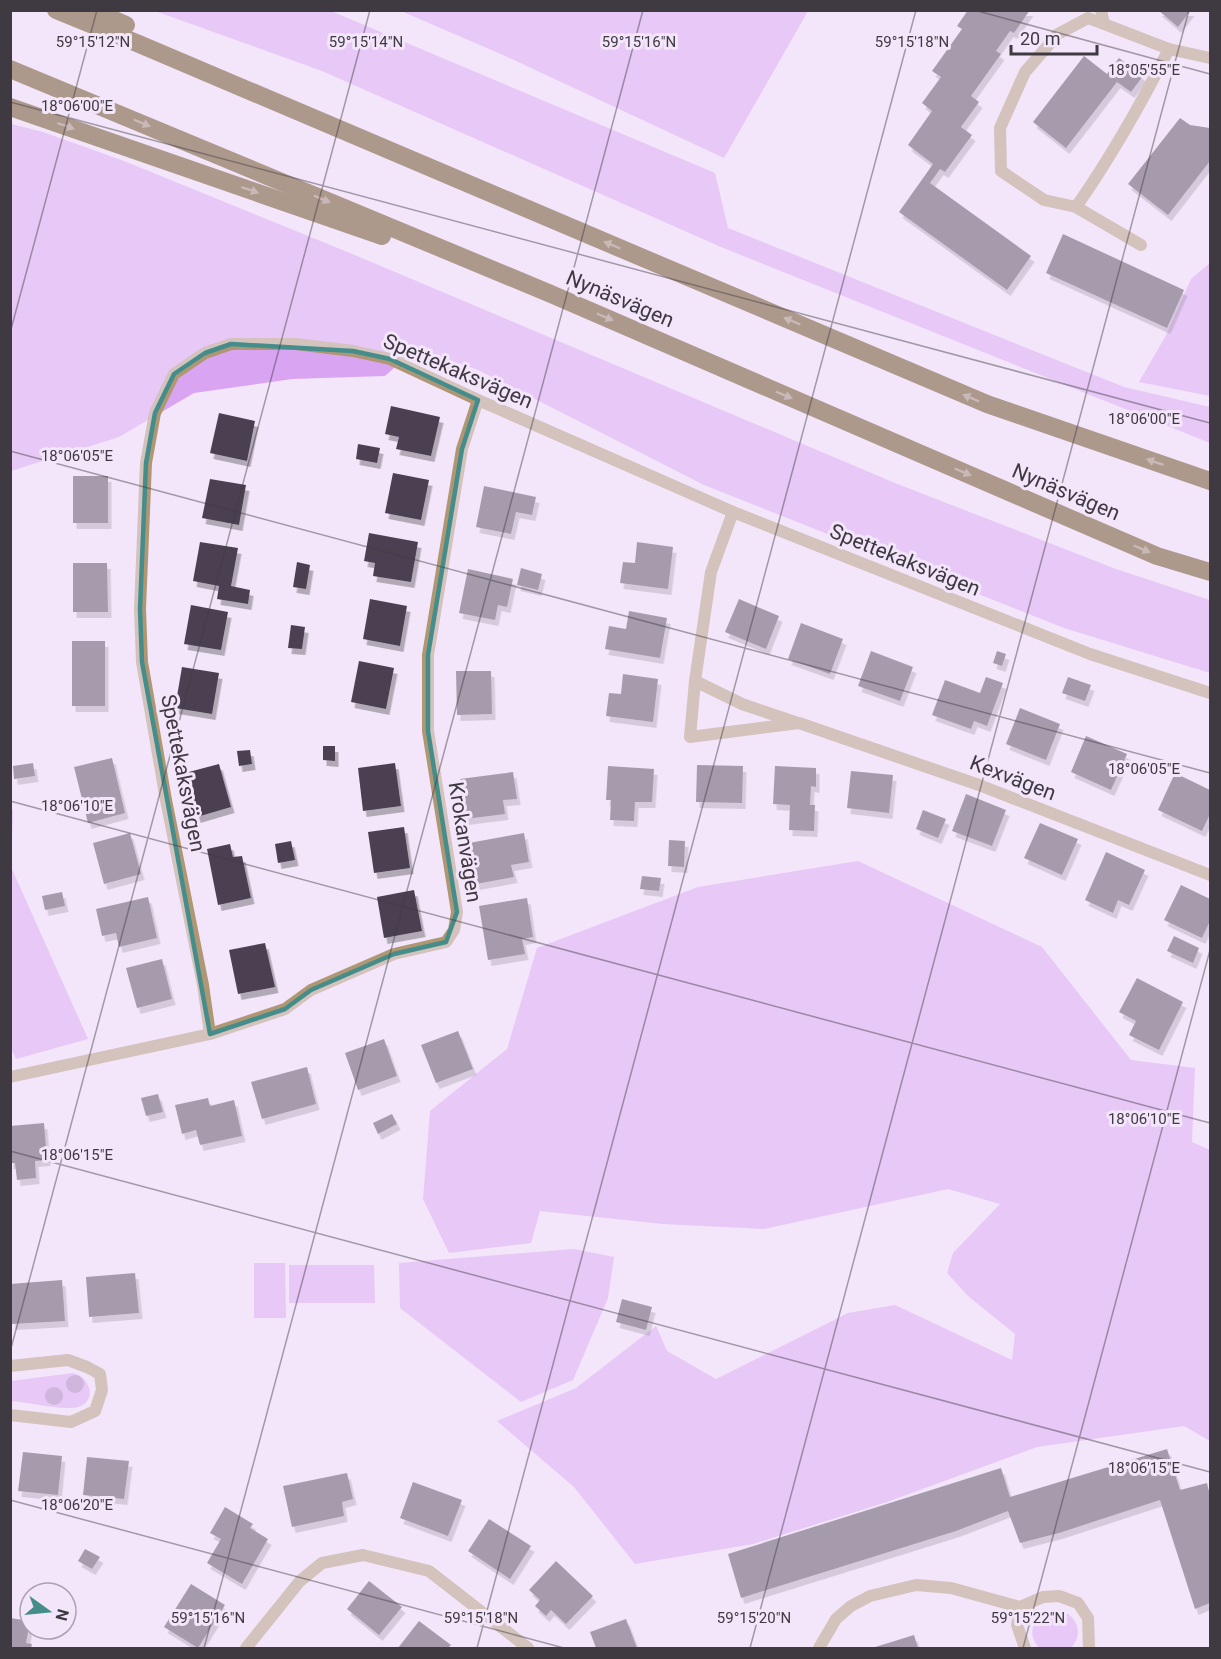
<svg xmlns="http://www.w3.org/2000/svg" width="1221" height="1659" font-family="Roboto,sans-serif">
<style>
.green{fill:#d9a4f2}
.building{fill:#4c4151;filter:url(#shadow)}
.lines{fill:none;stroke-linecap:round;stroke-linejoin:round}
.lane{stroke:#b09774;stroke-width:12}
.street{stroke:#b09774;stroke-width:12}
.highway{stroke:#5a3d07;stroke-width:18}
.tree{fill:#a77bb8}
.oneway{fill:#978168}
.marked{fill:none;stroke:#458d8a;stroke-width:4.5;stroke-linejoin:round}
.ticks{fill:none;stroke:#3f3941;stroke-width:1.5;stroke-opacity:0.45}
.labels{text-anchor:middle;stroke-width:6;stroke-linejoin:round;paint-order:stroke}
.street-label{font-size:21px;fill:#3f3941;stroke:#f3e6fa}
.ticks-label{font-size:15px;text-anchor:middle;fill:#3f3941;stroke:#f3e6fa;stroke-width:6;stroke-linejoin:round;paint-order:stroke}
</style>
<defs>
<filter id="shadow"><feDropShadow dx="3.5" dy="6" stdDeviation="0" flood-color="#0004"/></filter>
</defs>
<rect width="100%" height="100%" fill="#f3e6fa"/>
<g class="green">
<polygon points="155,11 331,11 715,173 728,228 1124,387 1210,407 1210,443 721,247 322,71"/>
<polygon points="401,11 808,11 724,158 503,55"/>
<polygon points="11,124 43,132 124,161 350,253 895,483 1116,569 1210,600 1210,673 1064,628 704,485 476,369 414,350 385,376 292,379 194,393 119,437 11,471"/>
<polygon points="1210,263 1210,396 1139,382 1165,337 1191,279"/>
<polygon points="11,804 13,812 11,867 88,1039 16,1059 10,1046"/>
<polygon points="858,861 1042,947 1131,1060 1195,1068 1192,1142 1210,1150 1210,1441 1184,1426 1037,1447 887,1502 753,1544 635,1564 574,1487 497,1421 576,1388 656,1326 667,1351 716,1379 848,1313 895,1305 1012,1360 1015,1334 968,1296 947,1273 953,1253 1000,1204 948,1189 764,1229 663,1224 540,1211 531,1243 449,1253 423,1199 430,1111 507,1049 537,948 698,887"/>
<polygon points="574,1249 614,1257 608,1298 573,1380 521,1402 400,1308 399,1263"/>
<polygon points="254,1263 285,1263 286,1318 254,1318"/>
<polygon points="289,1265 374,1265 375,1303 289,1303"/>
<path d="M73 1373C90 1377 98 1401 78 1407 65 1411 26 1402 11 1401V1381Z"/>
<path d="M1057 1609C1076 1614 1085 1632 1071 1648H1039C1024 1631 1036 1611 1057 1609Z"/>
</g>
<g class="building">
<polygon points="968,10 1030,10 1014,33 1010,31 996,51 1001,54 971,96 979,102 961,127 972,135 945,172 940,169 930,183 1031,256 1007,290 899,212 933,164 908,145 932,111 922,103 941,77 932,71 962,29 957,26"/>
<polygon points="1158,10 1191,10 1178,27"/>
<polygon points="1084,56 1107,74 1119,58 1143,76 1131,92 1117,82 1066,148 1033,122"/>
<polygon points="1180,118 1190,125 1210,128 1210,161 1168,215 1128,184"/>
<polygon points="1063,234 1184,290 1167,328 1046,273"/>
<polygon points="391,406 440,417 431,456 396,449 399,437 385,434"/>
<polygon points="219,413 255,421 247,461 210,453"/>
<polygon points="358,444 380,448 377,463 356,459"/>
<polygon points="393,473 429,480 421,520 385,513"/>
<rect x="73" y="476" width="35" height="47"/>
<polygon points="210,479 246,485 239,525 202,518"/>
<polygon points="484,486 536,497 532,515 516,512 511,534 476,527"/>
<polygon points="369,533 418,542 411,582 373,576 375,563 364,561"/>
<polygon points="200,542 238,548 231,586 250,590 248,604 217,599 219,586 193,581"/>
<polygon points="637,542 673,547 668,589 620,583 623,562 635,563"/>
<polygon points="297,562 310,565 306,589 293,587"/>
<polygon points="73,563 107,563 108,612 73,612"/>
<polygon points="521,568 542,574 538,590 517,585"/>
<polygon points="468,569 513,579 507,607 498,605 495,620 459,613"/>
<polygon points="370,599 407,606 400,646 363,639"/>
<polygon points="739,599 779,616 766,649 725,632"/>
<polygon points="191,605 228,612 221,650 184,644"/>
<polygon points="629,611 667,618 660,658 605,649 609,626 626,629"/>
<polygon points="801,623 843,639 830,674 788,659"/>
<polygon points="291,625 305,627 302,649 288,648"/>
<rect x="72" y="641" width="33" height="65"/>
<polygon points="871,651 913,667 900,701 858,686"/>
<polygon points="997,651 1006,654 1002,666 993,663"/>
<polygon points="359,661 394,668 386,709 351,702"/>
<polygon points="182,667 219,673 212,714 175,708"/>
<polygon points="456,671 491,671 492,714 457,715"/>
<polygon points="623,674 658,679 653,722 606,716 609,693 621,694"/>
<polygon points="986,677 1003,683 987,726 974,721 971,729 932,715 945,680 980,693"/>
<polygon points="1068,677 1091,685 1085,701 1062,693"/>
<polygon points="1020,708 1060,724 1046,760 1006,744"/>
<polygon points="1086,736 1127,754 1111,790 1071,772"/>
<polygon points="323,746 335,746 335,761 323,760"/>
<polygon points="250,750 252,764 239,766 237,751"/>
<polygon points="112,758 125,813 88,823 74,767"/>
<polygon points="33,763 35,776 14,779 13,766"/>
<polygon points="395,763 401,806 363,811 358,768"/>
<polygon points="219,764 231,807 197,817 185,773"/>
<polygon points="697,765 743,766 742,803 696,802"/>
<polygon points="608,766 654,769 652,802 635,802 634,821 610,820 611,800 606,800"/>
<polygon points="775,766 816,768 816,787 811,786 810,805 815,805 814,831 789,830 790,805 773,804"/>
<polygon points="851,771 893,775 889,813 847,808"/>
<polygon points="513,772 517,799 503,800 505,814 465,819 460,779"/>
<polygon points="1175,773 1210,790 1210,814 1202,831 1158,810"/>
<polygon points="966,794 1006,810 992,846 952,831"/>
<polygon points="923,810 946,819 938,838 916,829"/>
<polygon points="1040,823 1078,839 1062,875 1024,858"/>
<polygon points="404,827 410,868 374,873 368,832"/>
<polygon points="130,833 141,874 104,884 93,843"/>
<polygon points="524,833 529,862 511,865 514,877 476,884 469,843"/>
<polygon points="669,840 685,841 684,867 668,866"/>
<polygon points="291,841 295,860 278,863 275,844"/>
<polygon points="230,844 233,857 242,856 251,898 218,905 207,849"/>
<polygon points="1106,852 1145,870 1129,905 1118,900 1113,913 1085,900"/>
<polygon points="642,876 661,878 659,891 640,889"/>
<polygon points="1181,885 1210,899 1210,921 1202,938 1164,920"/>
<polygon points="414,890 422,931 384,938 377,897"/>
<polygon points="62,892 65,906 45,910 42,896"/>
<polygon points="148,897 157,938 119,947 116,933 102,936 96,909"/>
<polygon points="527,898 533,937 522,939 525,954 488,960 479,906"/>
<polygon points="1174,936 1199,948 1193,963 1167,951"/>
<polygon points="265,943 275,987 238,994 229,950"/>
<polygon points="162,959 172,999 137,1008 126,968"/>
<polygon points="1137,978 1183,1002 1159,1050 1129,1035 1136,1021 1119,1012"/>
<polygon points="458,1031 473,1069 436,1083 421,1045"/>
<polygon points="384,1039 397,1076 358,1090 345,1053"/>
<polygon points="307,1067 316,1104 262,1119 251,1082"/>
<polygon points="158,1094 163,1112 146,1116 141,1098"/>
<polygon points="208,1098 210,1106 234,1100 242,1136 200,1145 196,1130 182,1134 175,1105"/>
<polygon points="392,1114 397,1124 378,1134 373,1123"/>
<polygon points="44,1123 47,1160 35,1161 36,1178 17,1180 15,1163 10,1163 10,1126"/>
<polygon points="135,1273 139,1313 89,1317 86,1277"/>
<polygon points="62,1280 65,1321 12,1324 10,1284"/>
<polygon points="622,1299 652,1307 646,1330 616,1322"/>
<polygon points="1167,1449 1180,1490 1207,1483 1210,1496 1210,1603 1195,1609 1160,1500 1059,1533 1020,1543 1008,1511 956,1531 741,1598 728,1554 1001,1468 1010,1497"/>
<polygon points="23,1452 62,1456 58,1495 18,1491"/>
<polygon points="87,1457 129,1461 124,1499 83,1495"/>
<polygon points="347,1473 353,1499 342,1502 344,1516 292,1527 283,1486"/>
<polygon points="413,1482 462,1500 448,1536 400,1518"/>
<polygon points="225,1507 253,1524 250,1528 268,1539 242,1584 207,1563 221,1539 210,1533"/>
<polygon points="489,1519 531,1546 510,1579 468,1551"/>
<polygon points="85,1549 100,1557 92,1569 78,1561"/>
<polygon points="556,1561 593,1596 566,1624 551,1610 546,1616 535,1606 540,1600 529,1590"/>
<polygon points="369,1581 402,1607 379,1635 347,1609"/>
<polygon points="191,1584 225,1605 198,1648 164,1627"/>
<polygon points="10,1618 30,1621 26,1643 32,1644 31,1648 10,1648"/>
<polygon points="626,1619 637,1648 596,1648 590,1632"/>
<polygon points="419,1621 451,1645 448,1648 398,1648"/>
<polygon points="914,1635 918,1648 872,1648"/>
</g>
<g class="lines">
<g class="lane">
<path d="M1104 24 1088 18 1058 34 1025 72 1000 128 1001 171 1044 200 1076 207C1111 157 1141 104 1169 49"/>
<polyline points="1076,207 1141,245"/>
</g>
<g class="street">
<polyline points="1101,10 1104,24 1169,49 1210,58"/>
<polyline points="733,512 711,572 695,681 690,737 799,723 979,785 1210,875"/>
<polyline points="695,681 742,704 795,722"/>
<polyline points="210,1034 203,985 166,800 142,662 140,609 146,463 155,413 174,374 205,353 231,344 296,344 353,351 390,359 478,400 733,512 1090,654 1210,693"/>
<polyline points="10,1077 210,1034 285,1009 311,990 394,954 446,942 454,930 457,912 428,731 428,655 462,449 478,400"/>
<polyline points="10,1366 68,1360 87,1367 100,1374 102,1390 95,1411 71,1422 10,1415"/>
<polyline points="1020,1607 1017,1625 1025,1648"/>
<polyline points="246,1648 300,1581 322,1563 363,1555 429,1571 528,1648"/>
<polyline points="819,1648 836,1619 851,1606 870,1596 916,1585 951,1588 1020,1607 1043,1597 1059,1596 1078,1603 1088,1618 1089,1648"/>
</g>
<g class="highway">
<polyline points="56,10 139,44 987,404 1210,481"/>
<polyline points="91,10 126,25"/>
<polyline points="10,69 551,294 1157,556 1210,572"/>
<polyline points="10,107 382,236"/>
</g>
</g>
<g class="tree">
<circle cx="75" cy="1384" r="9"/>
<circle cx="54" cy="1396" r="9"/>
</g>
<defs><path id="oneway-solid" d="M-6-.8H1V-3.2L6.5 0L1 3.2V.8H-6Z" transform="scale(1.5)"/></defs>
<g class="oneway">
<use href="#oneway-solid" transform="translate(142 123) rotate(23)"/>
<use href="#oneway-solid" transform="translate(66 126) rotate(19)"/>
<use href="#oneway-solid" transform="translate(250 190) rotate(19)"/>
<use href="#oneway-solid" transform="translate(322 199) rotate(23)"/>
<use href="#oneway-solid" transform="translate(612 245) rotate(-157)"/>
<use href="#oneway-solid" transform="translate(605 317) rotate(23)"/>
<use href="#oneway-solid" transform="translate(792 321) rotate(-157)"/>
<use href="#oneway-solid" transform="translate(784 395) rotate(23)"/>
<use href="#oneway-solid" transform="translate(971 398) rotate(-157)"/>
<use href="#oneway-solid" transform="translate(1155 462) rotate(-161)"/>
<use href="#oneway-solid" transform="translate(963 472) rotate(23)"/>
<use href="#oneway-solid" transform="translate(1142 549) rotate(23)"/>
</g>
<path d="M0 0H1221V1659H0ZM231 344 353 351 390 359 478 400 462 449 428 655V731L457 912 446 942 394 954 311 990 285 1009 210 1034 142 662 140 609 146 463 155 413 174 374 205 353Z" fill="#f3e6fa" fill-opacity=".55" fill-rule="evenodd"/>
<path class="marked" d="M231 344 353 351 390 359 478 400 462 449 428 655V731L457 912 446 942 394 954 311 990 285 1009 210 1034 142 662 140 609 146 463 155 413 174 374 205 353Z"/>
<path class="ticks" d="M974 10 1210 74M10 102 1210 423M10 333 97 10M10 451 1210 773M10 801 1210 1123M10 1151 1210 1472M10 1352 370 10M10 1500 564 1648M204 1648 643 10M477 1648 916 10M750 1648 1189 10M1023 1648 1210 950"/>
<g class="labels">
<g class="street-label">
<text transform="translate(620 299) rotate(23)" y="7">Nynäsvägen</text>
<text transform="translate(458 371) rotate(23)" y="7">Spettekaksvägen</text>
<text transform="translate(1066 492) rotate(23)" y="7">Nynäsvägen</text>
<text transform="translate(905 560) rotate(22)" y="7">Spettekaksvägen</text>
<text transform="translate(183 773) rotate(79)" y="7">Spettekaksvägen</text>
<text transform="translate(1013 778) rotate(21)" y="7">Kexvägen</text>
<text transform="translate(465 842) rotate(81)" y="7">Krokanvägen</text>
</g>
</g>
<g class="ticks-label">
<text x="93" y="47">59°15'12"N</text>
<text x="366" y="47">59°15'14"N</text>
<text x="639" y="47">59°15'16"N</text>
<text x="912" y="47">59°15'18"N</text>
<text x="1144" y="75">18°05'55"E</text>
<text x="77" y="111">18°06'00"E</text>
<text x="1144" y="424">18°06'00"E</text>
<text x="77" y="461">18°06'05"E</text>
<text x="1144" y="774">18°06'05"E</text>
<text x="77" y="811">18°06'10"E</text>
<text x="1144" y="1124">18°06'10"E</text>
<text x="77" y="1160">18°06'15"E</text>
<text x="1144" y="1473">18°06'15"E</text>
<text x="77" y="1510">18°06'20"E</text>
<text x="208" y="1623">59°15'16"N</text>
<text x="481" y="1623">59°15'18"N</text>
<text x="754" y="1623">59°15'20"N</text>
<text x="1028" y="1623">59°15'22"N</text>
</g>
<rect width="1221" height="1659" fill="none" stroke="#3f3941" stroke-width="24"/>
<g transform="translate(48 1611) rotate(105)"><circle r="28" fill="#f3e6fa" stroke="#aba1b0" stroke-width="1.5"/>
<path d="M0-4.5L10 22L0 15L-10 22Z" fill="#458d8a"/>
<text y="-9" font-size="16" font-weight="bold" text-anchor="middle" fill="#3f3941">N</text>
</g>
<path d="M1011 45v9h86v-9" fill="none" stroke="#3f3941" stroke-width="3"/>
<text x="1020" y="45" font-size="18" fill="#3f3941" stroke="#f3e6fa" stroke-width="4.5" paint-order="stroke">20 m</text>
</svg>
